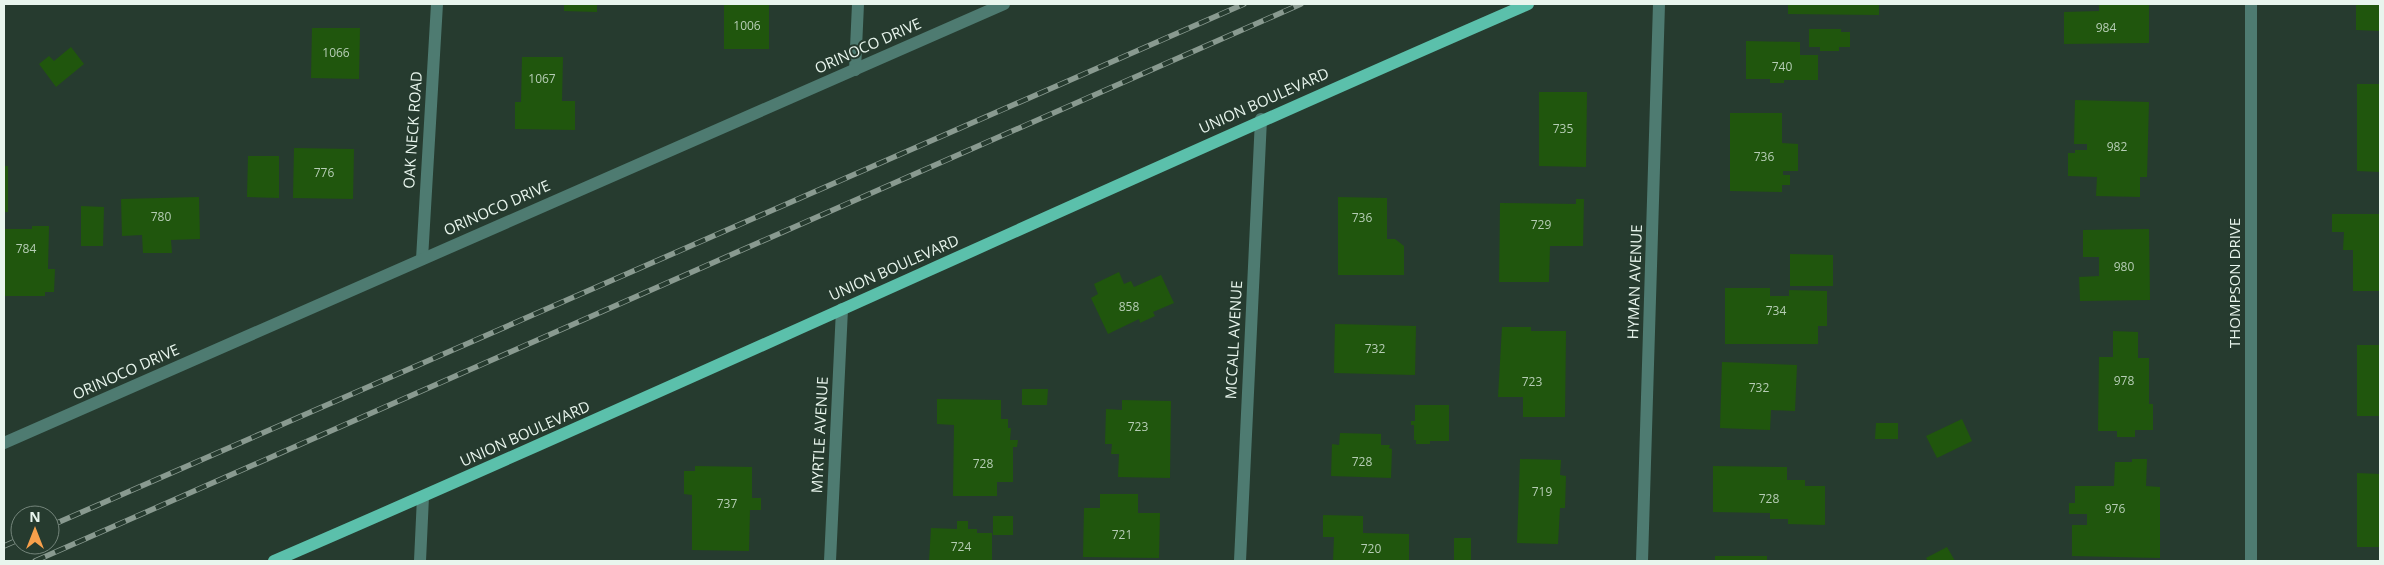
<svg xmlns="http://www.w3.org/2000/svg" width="2384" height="565" font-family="'Open Sans',sans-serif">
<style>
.building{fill:#20560d}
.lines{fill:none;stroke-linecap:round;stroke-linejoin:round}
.minor{stroke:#4e7b71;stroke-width:12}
.major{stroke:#5bc0ab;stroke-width:12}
.rail-casing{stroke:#899a90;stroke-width:5.5}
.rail{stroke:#263b2f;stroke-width:4;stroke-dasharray:11;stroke-linecap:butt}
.labels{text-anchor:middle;stroke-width:4;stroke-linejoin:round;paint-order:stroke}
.number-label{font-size:12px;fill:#b6cdb5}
.street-label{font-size:15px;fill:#e8f5ed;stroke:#263b2f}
</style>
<rect width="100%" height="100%" fill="#263b2f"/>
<g class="building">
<polygon points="564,4 597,4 597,12 564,11"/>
<rect x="724" y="4" width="45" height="45"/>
<polygon points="1788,4 1879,4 1879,15 1788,14"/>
<polygon points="2099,4 2149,4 2149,43 2064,44 2064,12 2099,11"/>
<polygon points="2356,4 2380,4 2380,31 2356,30"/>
<polygon points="312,28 360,28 359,79 311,78"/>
<polygon points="1809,29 1841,29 1841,32 1850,32 1850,47 1839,47 1839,51 1820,51 1820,47 1809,47"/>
<polygon points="1746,41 1800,42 1800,55 1818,55 1818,80 1784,80 1784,83 1770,83 1770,79 1746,79"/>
<polygon points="71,47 84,64 56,87 39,64 49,56 54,61"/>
<polygon points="522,57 563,57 562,101 575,101 575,130 515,129 515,102 521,102"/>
<polygon points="2357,84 2380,84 2380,172 2357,171"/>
<polygon points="1539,92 1587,92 1586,167 1539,166"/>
<polygon points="2075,100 2149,102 2147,177 2140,177 2140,197 2096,196 2097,177 2068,176 2068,153 2075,153 2075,150 2087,150 2087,144 2074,144"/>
<polygon points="1730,113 1782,113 1782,143 1798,144 1798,171 1783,171 1783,175 1790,175 1790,185 1782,185 1782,192 1730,191"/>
<polygon points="294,148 354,149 353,199 293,198"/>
<polygon points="248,156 279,156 279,198 247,197"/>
<rect x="4" y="166" width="4" height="46"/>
<polygon points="199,197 200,239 171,240 172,253 143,253 142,235 122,236 121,199"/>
<polygon points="1338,197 1387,198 1387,239 1395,239 1404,246 1404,275 1338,275"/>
<polygon points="1576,199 1584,199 1583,246 1550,246 1549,282 1499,282 1500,203 1576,204"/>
<polygon points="81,206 104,207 103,246 81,246"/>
<polygon points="2332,214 2380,214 2380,291 2353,291 2353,250 2343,250 2344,232 2332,232"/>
<polygon points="32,226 49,226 48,269 55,269 54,292 45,292 45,296 4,296 4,229 32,229"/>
<polygon points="2149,229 2150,300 2080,301 2079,277 2099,276 2099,257 2083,257 2083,230"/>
<polygon points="1790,254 1833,255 1833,286 1790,286"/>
<polygon points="1119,272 1124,284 1131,281 1134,287 1161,275 1174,303 1153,312 1155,316 1140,323 1139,319 1108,334 1091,298 1098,294 1094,284"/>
<polygon points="1725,288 1770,288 1770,296 1789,296 1789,290 1827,291 1827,326 1818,326 1818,344 1725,344"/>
<polygon points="1335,324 1416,326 1415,375 1334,373"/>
<polygon points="1502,327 1531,327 1531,331 1566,331 1565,417 1523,417 1523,397 1498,397"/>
<polygon points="2113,331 2138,332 2138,358 2149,358 2149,404 2153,404 2153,430 2135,430 2135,437 2117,437 2117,431 2098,431 2099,357 2113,357"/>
<rect x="2357" y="345" width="23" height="71"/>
<polygon points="1722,362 1797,365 1795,411 1771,410 1770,430 1720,428"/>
<polygon points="1022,389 1048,389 1047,405 1022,405"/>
<polygon points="937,399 1001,400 1001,419 1008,419 1008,428 1011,428 1010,440 1018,440 1017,447 1013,447 1013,482 997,482 997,496 953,496 954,425 937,424"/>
<polygon points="1122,400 1171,401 1170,478 1118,477 1119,454 1111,454 1112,444 1105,444 1106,409 1122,410"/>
<polygon points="1415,405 1449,405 1449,441 1430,441 1430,444 1416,444 1416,440 1414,440 1414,425 1411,425 1411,421 1415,421"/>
<polygon points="1962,419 1972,441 1937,458 1926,436"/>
<polygon points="1876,423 1898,423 1898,439 1875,439"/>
<polygon points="1340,433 1381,434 1381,445 1390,445 1389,448 1392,449 1391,478 1331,476 1332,444 1339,445"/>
<polygon points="1520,459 1561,460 1560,475 1566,476 1565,508 1560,508 1558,544 1517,543"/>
<polygon points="2132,459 2147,459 2146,486 2160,487 2160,558 2072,556 2072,525 2087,525 2087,514 2069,514 2069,503 2075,503 2075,486 2114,486 2115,462 2132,462"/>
<polygon points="695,466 752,467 752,498 761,498 761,510 750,510 749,551 692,550 692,495 684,494 684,471 695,471"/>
<polygon points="1713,466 1787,467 1787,480 1805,480 1805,486 1825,486 1825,525 1788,524 1788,519 1770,519 1770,513 1713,512"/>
<polygon points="2357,473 2380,474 2380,547 2357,547"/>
<polygon points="1100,494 1138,494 1138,513 1160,513 1159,558 1083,557 1084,508 1100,508"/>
<polygon points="1323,515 1363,516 1363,533 1409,534 1409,561 1333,561 1334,537 1323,537"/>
<rect x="993" y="516" width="20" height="19"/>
<polygon points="957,521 968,521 968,529 977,529 977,533 992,533 992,561 929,561 931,528 957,529"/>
<rect x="1454" y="538" width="17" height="23"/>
<polygon points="1947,547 1955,561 1928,561 1926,558"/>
<rect x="1715" y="556" width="52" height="5"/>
</g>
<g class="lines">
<g class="minor">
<polyline points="2251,4 2251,561"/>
<polyline points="855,70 858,4"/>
<polyline points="422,259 437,4"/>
<polyline points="4,443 1004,4"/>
<polyline points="420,561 423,497"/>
<polyline points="830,561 842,309"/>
<polyline points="1240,561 1261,119"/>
<polyline points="1642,561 1659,4"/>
</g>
<path class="major" d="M274 561C694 380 1108 186 1528 4"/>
<g class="rail-casing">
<g id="rail">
<polyline points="50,526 1244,4"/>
<polyline points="4,546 20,539"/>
<polyline points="35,561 1301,4"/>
</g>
</g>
<use href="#rail" class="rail"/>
</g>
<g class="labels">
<g class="number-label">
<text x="747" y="30">1006</text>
<text x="2106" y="32">984</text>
<text x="336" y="57">1066</text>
<text x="1782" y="71">740</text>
<text x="542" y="83">1067</text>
<text x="1563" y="133">735</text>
<text x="2117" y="151">982</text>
<text x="1764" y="161">736</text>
<text x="324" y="177">776</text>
<text x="161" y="221">780</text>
<text x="1362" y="222">736</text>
<text x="1541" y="229">729</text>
<text x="26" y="253">784</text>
<text x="2124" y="271">980</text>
<text x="1129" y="311">858</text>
<text x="1776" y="315">734</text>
<text x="1375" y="353">732</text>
<text x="2124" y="385">978</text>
<text x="1532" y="386">723</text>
<text x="1759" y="392">732</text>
<text x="1138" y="431">723</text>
<text x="1362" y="466">728</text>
<text x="983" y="468">728</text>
<text x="1542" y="496">719</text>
<text x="1769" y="503">728</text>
<text x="727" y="508">737</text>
<text x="2115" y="513">976</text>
<text x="1122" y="539">721</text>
<text x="961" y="551">724</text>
<text x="1371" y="553">720</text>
</g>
<g class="street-label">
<text transform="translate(868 46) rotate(-24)" y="5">ORINOCO DRIVE</text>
<text transform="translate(1264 101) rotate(-24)" y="5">UNION BOULEVARD</text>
<text transform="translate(413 130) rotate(-86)" y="5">OAK NECK ROAD</text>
<text transform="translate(497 208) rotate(-24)" y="5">ORINOCO DRIVE</text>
<text transform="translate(894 268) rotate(-24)" y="5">UNION BOULEVARD</text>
<text transform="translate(1635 282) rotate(-88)" y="5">HYMAN AVENUE</text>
<text transform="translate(2235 283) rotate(-90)" y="5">THOMPSON DRIVE</text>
<text transform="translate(1234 340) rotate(-87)" y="5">MCCALL AVENUE</text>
<text transform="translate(126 372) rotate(-24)" y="5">ORINOCO DRIVE</text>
<text transform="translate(525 434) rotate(-24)" y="5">UNION BOULEVARD</text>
<text transform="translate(820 435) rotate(-87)" y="5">MYRTLE AVENUE</text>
</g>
</g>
<rect width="2384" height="565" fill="none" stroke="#e8f5ed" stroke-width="10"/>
<g transform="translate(35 530)"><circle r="24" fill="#263b2f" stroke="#74857b"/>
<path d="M0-4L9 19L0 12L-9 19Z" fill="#f8a04b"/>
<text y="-8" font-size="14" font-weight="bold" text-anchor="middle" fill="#e8f5ed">N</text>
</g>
</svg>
